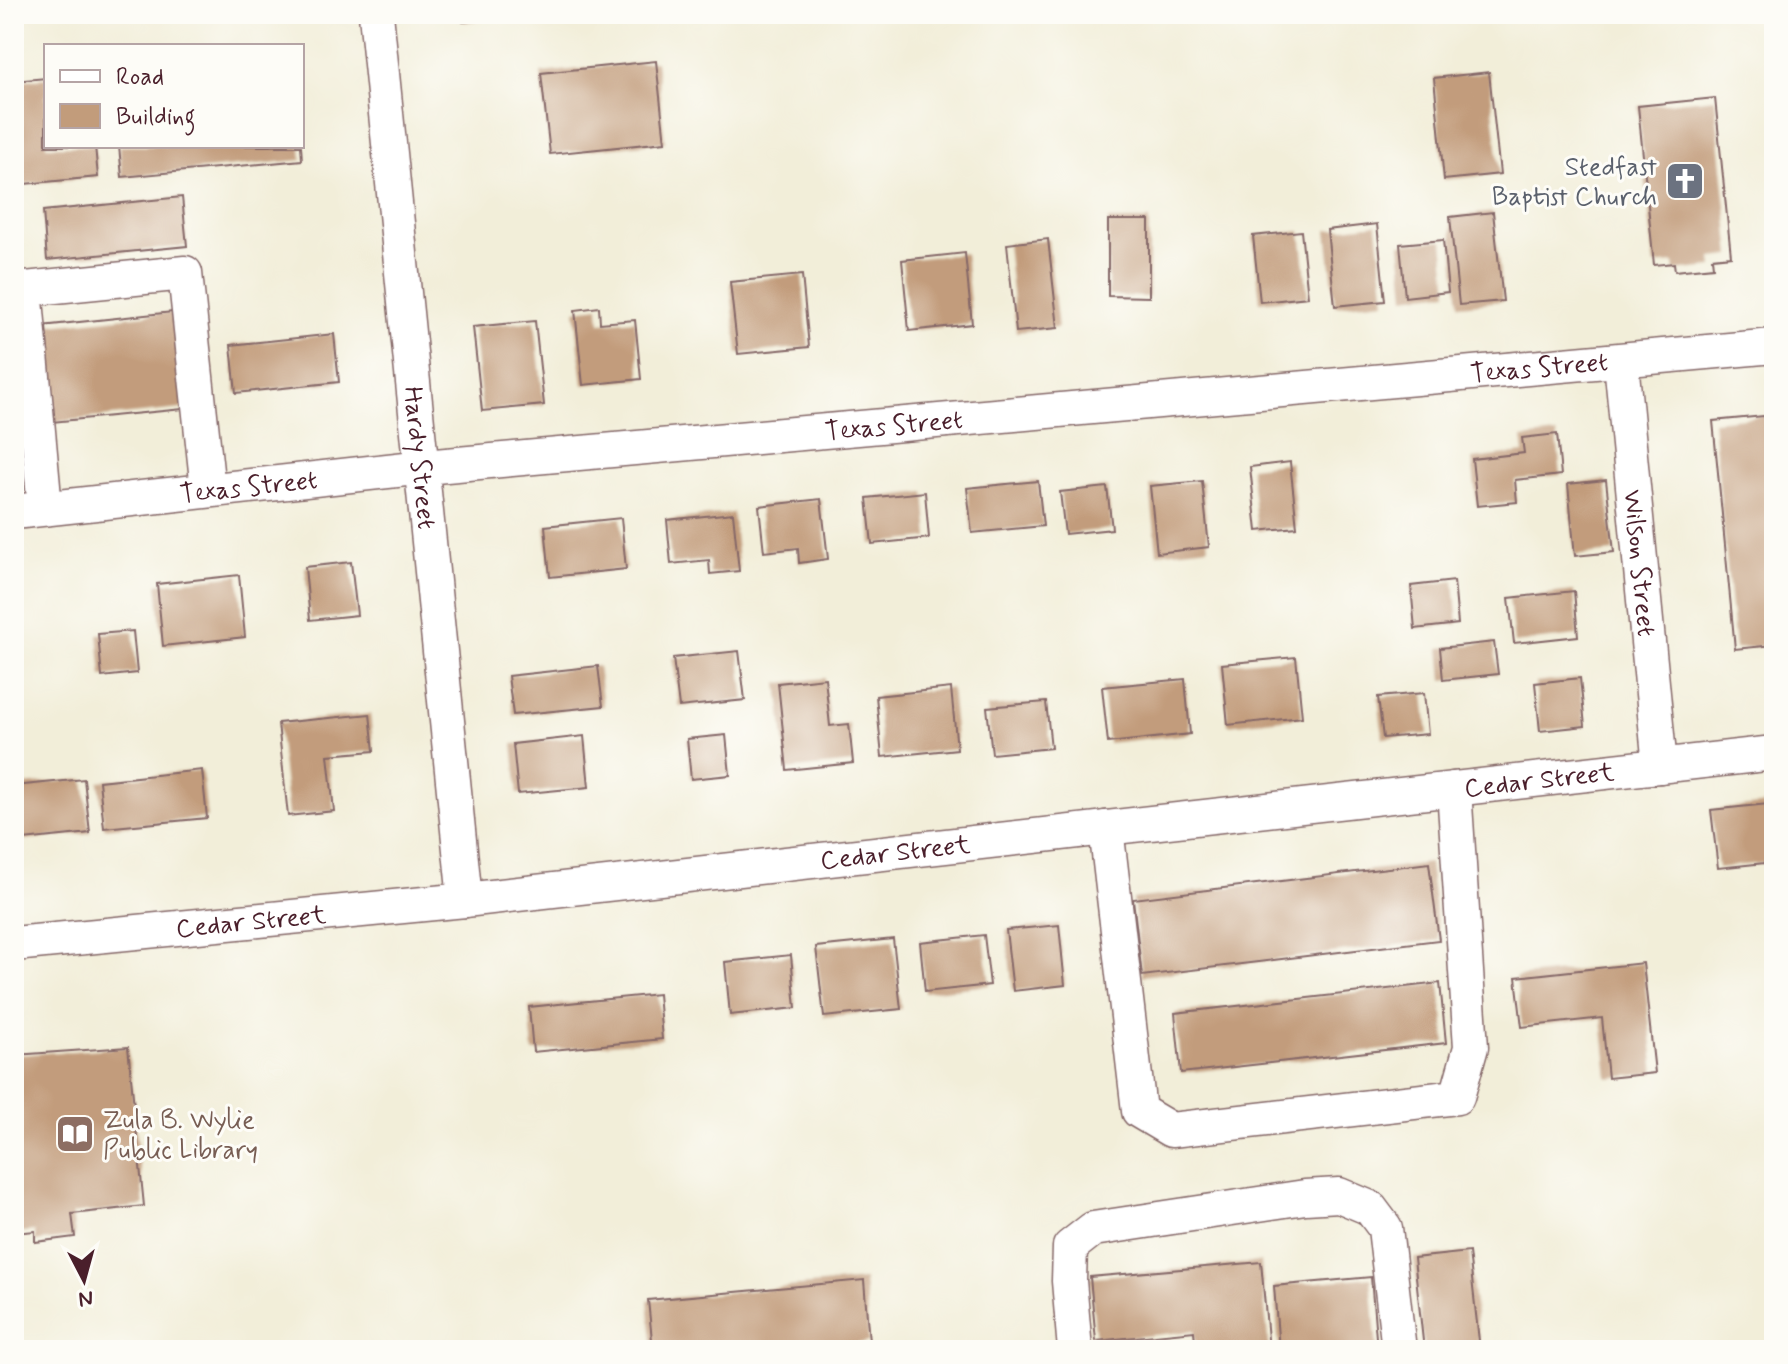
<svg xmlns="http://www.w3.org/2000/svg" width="1788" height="1364" font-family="Mynerve,sans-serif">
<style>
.building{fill:#c29c7b}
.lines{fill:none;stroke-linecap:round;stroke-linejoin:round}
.minor-casing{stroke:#856768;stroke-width:37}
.minor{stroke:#fff;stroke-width:34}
.labels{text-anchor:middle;stroke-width:6;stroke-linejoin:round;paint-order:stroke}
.worship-label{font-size:26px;fill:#5b616d;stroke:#fdfcf7;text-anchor:end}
.street-label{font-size:26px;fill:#4a1f2b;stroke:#fdfcf7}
.education-label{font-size:26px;fill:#785e54;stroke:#fdfcf7;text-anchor:start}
</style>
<rect width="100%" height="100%" fill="#fdfcf7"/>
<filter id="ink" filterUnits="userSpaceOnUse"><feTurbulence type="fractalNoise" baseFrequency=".0125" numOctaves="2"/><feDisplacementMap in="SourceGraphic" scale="16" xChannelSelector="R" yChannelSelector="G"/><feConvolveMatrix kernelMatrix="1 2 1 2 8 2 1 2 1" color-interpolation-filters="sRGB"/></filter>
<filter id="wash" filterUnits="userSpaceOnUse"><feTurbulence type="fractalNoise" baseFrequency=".006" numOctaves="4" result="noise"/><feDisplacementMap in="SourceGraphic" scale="32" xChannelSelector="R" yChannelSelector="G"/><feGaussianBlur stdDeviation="1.8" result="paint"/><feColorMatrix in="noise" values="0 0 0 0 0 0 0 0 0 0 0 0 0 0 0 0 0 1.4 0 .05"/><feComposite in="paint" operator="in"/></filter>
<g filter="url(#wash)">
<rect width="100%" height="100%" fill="#f2eed9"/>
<g id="blocks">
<g class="building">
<polygon points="462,14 515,14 515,16 463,22"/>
<polygon points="656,61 665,142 550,154 541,73"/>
<polygon points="1489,72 1500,174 1444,180 1434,78"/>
<polygon points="46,78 46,146 95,146 98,177 14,185 14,81"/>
<polygon points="1715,98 1731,256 1712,258 1713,267 1675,271 1674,263 1654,265 1638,106"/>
<polygon points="119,146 301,146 302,160 122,177"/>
<polygon points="182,197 187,246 47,260 43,211"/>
<polygon points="1493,212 1503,301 1459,305 1450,217"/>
<polygon points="1108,220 1149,220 1149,297 1108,296"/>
<polygon points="1377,224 1385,301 1335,306 1327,230"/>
<polygon points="1301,231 1308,297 1260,302 1253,236"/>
<polygon points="1048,239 1058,328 1016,332 1007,244"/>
<polygon points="1443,240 1448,292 1405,297 1400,244"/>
<polygon points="965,253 972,324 909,331 902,260"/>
<polygon points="802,275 809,347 738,354 730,282"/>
<polygon points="599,307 600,323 635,320 641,379 583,385 575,310"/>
<polygon points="182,311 193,408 52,422 42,326"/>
<polygon points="535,321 544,405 482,411 473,327"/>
<polygon points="334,334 339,382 236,393 231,345"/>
<polygon points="1774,415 1774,645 1735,649 1713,421"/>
<polygon points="1557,434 1561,475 1515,480 1517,502 1477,506 1472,459 1524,453 1522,438"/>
<polygon points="1290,462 1297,527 1257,531 1250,467"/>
<polygon points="1606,480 1614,552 1575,556 1568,484"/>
<polygon points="1038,481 1043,526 972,533 967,488"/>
<polygon points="1202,481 1209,547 1157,553 1150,486"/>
<polygon points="1107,487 1112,529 1065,534 1060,492"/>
<polygon points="925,492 929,538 872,544 867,498"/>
<polygon points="821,499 828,559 799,563 798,548 764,552 759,506"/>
<polygon points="733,513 739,571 710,574 709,560 671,564 667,520"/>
<polygon points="621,518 626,569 550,577 545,526"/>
<polygon points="351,562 357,615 310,620 305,567"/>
<polygon points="239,575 245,637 163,646 157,584"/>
<polygon points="1454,581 1458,624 1415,629 1411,586"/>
<polygon points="1574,591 1578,636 1514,643 1509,598"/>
<polygon points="14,600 17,600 21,637 14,638"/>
<polygon points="133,631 137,673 102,677 98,634"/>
<polygon points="1494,642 1498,674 1443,680 1440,648"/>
<polygon points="739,651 745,700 679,707 673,658"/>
<polygon points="1296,657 1302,717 1228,725 1222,664"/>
<polygon points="598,666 603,706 513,715 508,676"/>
<polygon points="825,678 830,726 849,724 853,763 787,770 778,683"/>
<polygon points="1580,678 1585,726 1540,731 1535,683"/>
<polygon points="1185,679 1190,734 1108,743 1102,687"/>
<polygon points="951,688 957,749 882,757 876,696"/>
<polygon points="1424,693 1428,734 1383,738 1378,697"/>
<polygon points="1046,702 1051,748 992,754 987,707"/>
<polygon points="370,714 374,751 328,755 334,811 288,816 278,723"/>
<polygon points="726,735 730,775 691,779 687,739"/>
<polygon points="584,736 589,787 518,794 513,744"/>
<polygon points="202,770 207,818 104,828 99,781"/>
<polygon points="84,779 90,833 14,841 14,786"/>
<polygon points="1768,804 1774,862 1718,868 1711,810"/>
<polygon points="1429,863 1439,940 1142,976 1133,899"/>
<polygon points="1059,925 1065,985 1013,991 1006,930"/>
<polygon points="984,935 990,985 925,992 920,942"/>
<polygon points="893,939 901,1009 824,1017 816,947"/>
<polygon points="791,955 796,1008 730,1015 725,962"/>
<polygon points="1643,963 1655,1073 1608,1078 1602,1018 1522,1027 1516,977"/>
<polygon points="1440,983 1446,1043 1181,1073 1175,1013"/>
<polygon points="658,994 662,1039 533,1052 529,1007"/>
<polygon points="128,1047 144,1206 72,1214 75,1237 35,1242 35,1231 14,1233 15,1055"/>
<polygon points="1469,1252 1480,1350 1424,1350 1414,1258"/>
<polygon points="1261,1262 1269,1350 1196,1350 1194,1331 1096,1341 1090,1277"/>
<polygon points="1371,1277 1377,1350 1279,1350 1274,1286"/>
<polygon points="864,1280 869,1342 814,1347 814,1350 653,1350 648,1300"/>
</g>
</g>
</g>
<g filter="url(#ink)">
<use href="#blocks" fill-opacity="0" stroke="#856768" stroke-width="2"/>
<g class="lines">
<g class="minor-casing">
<g id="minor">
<path id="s1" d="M376 14 465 900"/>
<path id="s2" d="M1621 362 1660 766"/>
<polyline points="45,508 25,289 185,273 208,490"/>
<path id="s3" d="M14 512 424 467 1774 346"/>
<polyline points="1106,828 1139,1111 1171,1130 1457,1097 1471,1047 1454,789"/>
<path id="s4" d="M14 944 465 900 1774 753"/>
<polyline points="1075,1350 1069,1281 1070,1247 1093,1229 1305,1197 1339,1195 1370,1208 1385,1228 1399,1350"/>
</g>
</g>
<use href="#minor" class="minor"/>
</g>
</g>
<defs>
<g id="church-square" transform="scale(2)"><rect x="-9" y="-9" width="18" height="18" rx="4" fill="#6b7280" stroke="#fdfcf7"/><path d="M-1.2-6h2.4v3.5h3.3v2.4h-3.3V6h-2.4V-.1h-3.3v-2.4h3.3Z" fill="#fff"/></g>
<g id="library-square" transform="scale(2)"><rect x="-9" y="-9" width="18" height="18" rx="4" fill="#8d6e63" stroke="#fdfcf7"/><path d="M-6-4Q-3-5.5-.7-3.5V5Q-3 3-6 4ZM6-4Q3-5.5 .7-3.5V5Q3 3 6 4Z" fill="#fff"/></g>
</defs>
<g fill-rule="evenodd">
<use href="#church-square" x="1685" y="181"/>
<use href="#library-square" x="75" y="1134"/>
</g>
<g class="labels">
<g class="worship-label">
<text x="1657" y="175">Stedfast<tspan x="1657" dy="30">Baptist Church</tspan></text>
</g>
<g class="street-label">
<text dy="9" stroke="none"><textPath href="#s3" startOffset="1532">Texas Street</textPath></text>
<text dy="9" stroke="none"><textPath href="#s3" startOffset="884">Texas Street</textPath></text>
<text dy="9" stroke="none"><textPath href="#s1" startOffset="446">Hardy Street</textPath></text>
<text dy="9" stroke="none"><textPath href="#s3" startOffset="236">Texas Street</textPath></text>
<text dy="9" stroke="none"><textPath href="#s2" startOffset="202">Wilson Street</textPath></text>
<text dy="9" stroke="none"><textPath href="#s4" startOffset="1534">Cedar Street</textPath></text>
<text dy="9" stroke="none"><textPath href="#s4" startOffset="886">Cedar Street</textPath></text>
<text dy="9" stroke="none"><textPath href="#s4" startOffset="238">Cedar Street</textPath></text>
</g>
<g class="education-label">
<text x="103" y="1128">Zula B. Wylie<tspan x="103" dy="30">Public Library</tspan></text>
</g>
</g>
<rect width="1788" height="1364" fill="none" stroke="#fdfcf7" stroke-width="48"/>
<rect x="44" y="44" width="260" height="104" fill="#fdfcf7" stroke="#b5a4a5" stroke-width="2"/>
<rect x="60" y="70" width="40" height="12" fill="#ffffff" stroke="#b5a4a5" stroke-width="2"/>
<text x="116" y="84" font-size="24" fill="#4a1f2b">Road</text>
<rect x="60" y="104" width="40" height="24" fill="#c29c7b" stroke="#b5a4a5" stroke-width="2"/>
<text x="116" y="124" font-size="24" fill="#4a1f2b">Building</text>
<g transform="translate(84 1280) rotate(174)" stroke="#fdfcf7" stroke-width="6" paint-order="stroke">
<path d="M0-6L14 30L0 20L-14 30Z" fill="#4a1f2b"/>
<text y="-12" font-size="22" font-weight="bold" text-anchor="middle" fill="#4a1f2b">N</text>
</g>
</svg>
